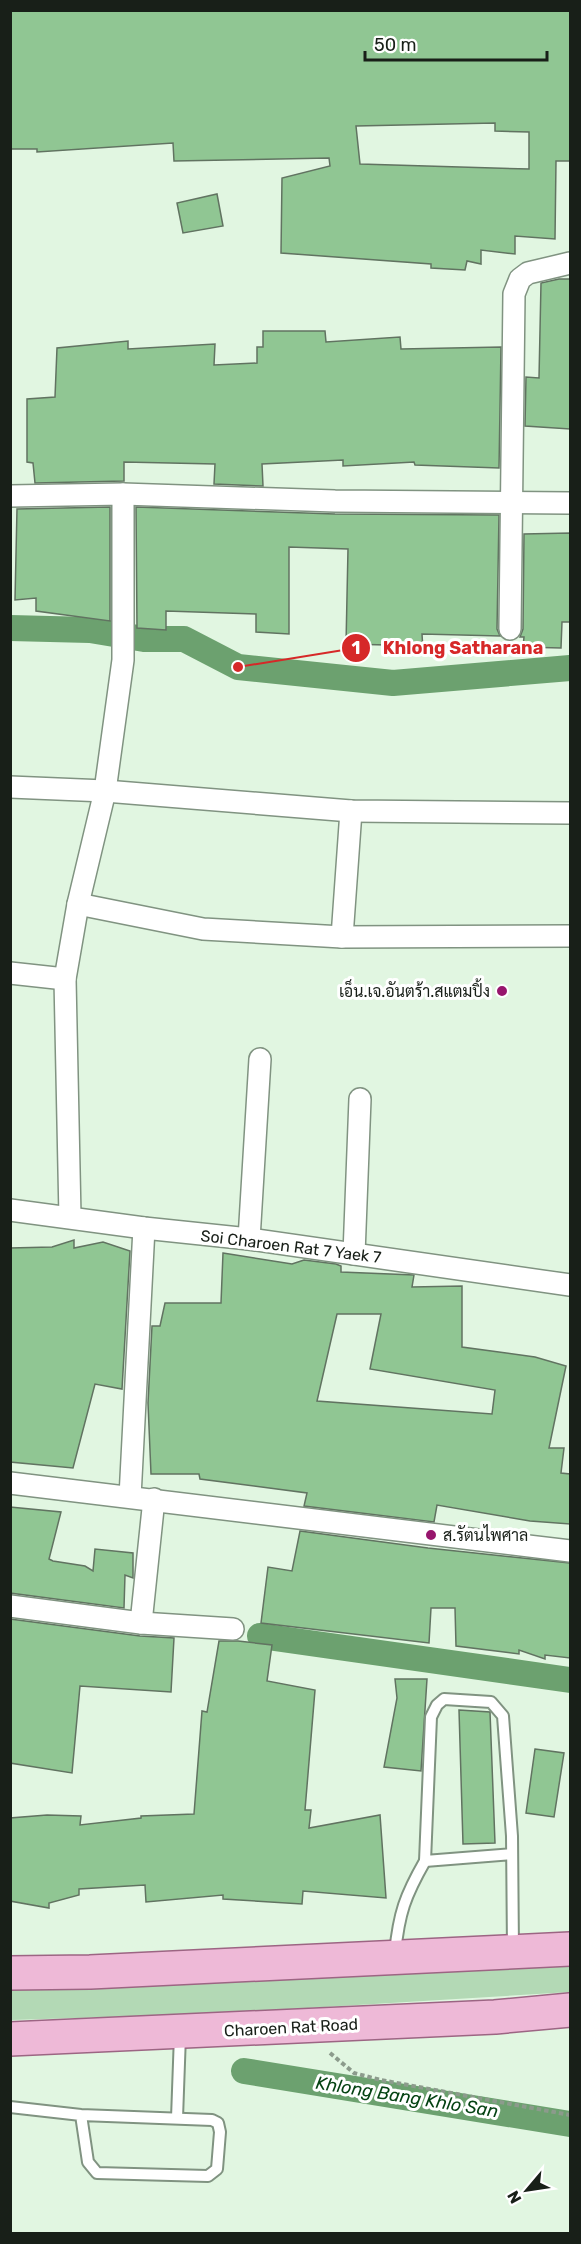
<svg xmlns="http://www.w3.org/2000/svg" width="581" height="2244" font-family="Rubik,Sarabun,sans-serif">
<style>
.green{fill:#b3d9b5}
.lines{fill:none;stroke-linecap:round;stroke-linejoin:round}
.canal{stroke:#6ca16f;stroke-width:26}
.building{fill:#90c693;stroke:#617361;stroke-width:1.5;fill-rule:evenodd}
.lane-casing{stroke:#809381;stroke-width:14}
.street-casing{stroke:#809381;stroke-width:24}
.primary-casing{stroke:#9c6583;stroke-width:36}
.path{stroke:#8c9b8c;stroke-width:4;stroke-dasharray:4.5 3;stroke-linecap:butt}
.lane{stroke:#fff;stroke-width:10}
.street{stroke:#fff;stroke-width:21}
.primary{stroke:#eeb9d7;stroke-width:33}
.poi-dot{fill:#97166d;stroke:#fff;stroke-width:2}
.labels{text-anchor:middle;stroke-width:6;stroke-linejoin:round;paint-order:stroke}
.poi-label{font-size:16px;fill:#181f18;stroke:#fff;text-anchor:end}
.street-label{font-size:16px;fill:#181f18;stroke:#fff}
.water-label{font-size:18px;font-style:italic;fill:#054313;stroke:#fff}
.leader{fill:none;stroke:#d62828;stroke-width:2}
.callout-dot{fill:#d62828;stroke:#fff;stroke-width:2}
.mark-label{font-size:18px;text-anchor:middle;font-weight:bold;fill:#fff}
.callout-label{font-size:18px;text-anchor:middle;font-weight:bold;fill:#d62828;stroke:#fff;stroke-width:6;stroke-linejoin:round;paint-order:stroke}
</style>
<rect width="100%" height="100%" fill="#e1f6e1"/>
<polygon class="green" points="570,1958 570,1992 211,2014 11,2020 10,1988"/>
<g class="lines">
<g class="canal">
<polyline points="10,628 90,630 144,639 184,639 238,667 393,683 570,668"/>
<polyline points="260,1636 570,1680"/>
<polyline points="244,2071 570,2124"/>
</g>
</g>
<g class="building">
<path d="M10 10H570V161H556L555 239 515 236V254L481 250V264L467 261 465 270 431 268V264L281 253 282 178 330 166 329 158 174 161 173 143 37 152V149H10ZM495 123V131L529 132V169L360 164 356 126Z"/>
<polygon points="217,194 223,226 183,233 177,203"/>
<polygon points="559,279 570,279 570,429 525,426 526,377 539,378 541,283"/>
<polygon points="263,331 325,331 326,342 400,337 401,349 501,347 499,468 415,465 414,462 343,466 343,460 262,464 263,486 214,484 215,464 124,462 124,481 35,483 33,463 27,462 27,399 55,397 57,348 128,341 128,349 215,344 214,365 257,363 257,347 263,347"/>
<polygon points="110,507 110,621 36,611 36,598 15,600 17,509"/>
<polygon points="136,507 335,514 499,515 497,629 500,636 422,634 423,650 386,651 387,645 346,644 348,549 289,547 289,634 256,632 256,614 166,611 166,630 137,628"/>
<polygon points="570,533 570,622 562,622 561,648 523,647 524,637 520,637 523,629 524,534"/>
<polygon points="74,1240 74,1248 103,1242 130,1251 122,1389 95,1384 73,1468 10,1462 10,1248 52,1247"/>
<path d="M223 1253 292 1264 304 1260 336 1264 341 1266V1272L414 1275 412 1287 462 1286V1347L535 1357 566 1366 549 1448H564L561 1473 570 1474V1524L530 1521 437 1505 434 1522 304 1506 307 1493 200 1479 199 1474H151L148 1403 152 1326H160L165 1303H221ZM337 1314H381L370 1369 495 1390 492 1414 317 1401Z"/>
<polygon points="10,1507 61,1512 49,1559 53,1561 85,1566 93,1571 95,1549 133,1553 133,1578 125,1575 124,1608 10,1593"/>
<polygon points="300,1531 428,1548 570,1563 570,1658 545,1655 545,1659 519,1650 519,1654 456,1646 455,1608 431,1608 429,1643 261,1623 268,1567 292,1571"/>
<polygon points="10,1619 140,1636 174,1638 171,1692 80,1686 72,1773 10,1763"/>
<polygon points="219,1641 238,1641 272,1645 267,1681 315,1690 305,1810 311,1810 309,1828 380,1815 386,1898 303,1891 302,1904 223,1899 223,1895 146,1902 145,1885 79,1889 79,1895 49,1903 49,1908 10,1901 10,1818 47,1815 81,1816 80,1825 141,1818 141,1816 194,1814 202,1711 207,1712"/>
<polygon points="395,1679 427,1679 421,1771 384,1767 397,1698"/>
<polygon points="459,1710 490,1712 495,1843 463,1844"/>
<polygon points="535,1749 564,1753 554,1817 526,1813"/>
</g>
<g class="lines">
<g class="lane-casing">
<g id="lane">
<polyline points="512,1854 425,1861 431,1717 437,1705 444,1699 491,1702 503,1716 512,1836 513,1950"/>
<path d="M395 1953C399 1913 405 1896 425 1861"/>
<polyline points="10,2107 81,2115 212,2120 218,2123 220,2132 217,2169 208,2176 97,2173 88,2162 81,2115"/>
<polyline points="177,2118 180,2035"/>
</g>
</g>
<g class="street-casing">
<g id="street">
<polyline points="10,496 123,494 335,501 570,503"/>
<polyline points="510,629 514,294 520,279 528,273 570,263"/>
<polyline points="10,787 105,791 351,811 570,813"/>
<polyline points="78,904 203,929 342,937 570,936"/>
<polyline points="342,937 351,811"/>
<polyline points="10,973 65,979"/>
<polyline points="10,1210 144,1228 249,1239 570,1285"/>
<polyline points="70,1217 65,979 78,904 105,791 123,660 123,494"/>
<polyline points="249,1239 260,1059"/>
<polyline points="354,1254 360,1099"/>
<polyline points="10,1483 570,1551"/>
<polyline points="130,1497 144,1228"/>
<polyline points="10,1606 141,1623 233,1629"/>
<polyline points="141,1623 154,1499"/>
</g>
</g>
<g class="primary-casing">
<g id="primary">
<polyline points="10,1973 90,1972 570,1949"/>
<polyline points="10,2039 495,2017 570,2010"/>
</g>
</g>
<polyline class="path" points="330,2053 354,2073 381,2080 570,2115"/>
<use href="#lane" class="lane"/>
<use href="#street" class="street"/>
<use href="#primary" class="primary"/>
</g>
<g class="poi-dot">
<circle cx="502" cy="991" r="6"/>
<circle cx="431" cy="1535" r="6"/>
</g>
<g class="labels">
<g class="poi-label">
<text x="490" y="997">เอ็น.เจ.อันตร้า.สแตมปิ้ง</text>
<text x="443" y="1541" text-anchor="start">ส.รัตนไพศาล</text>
</g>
<g class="street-label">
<text transform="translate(291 1246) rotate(7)" y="6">Soi Charoen Rat 7 Yaek 7</text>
<text transform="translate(291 2027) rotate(-3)" y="6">Charoen Rat Road</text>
</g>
<g class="water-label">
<text transform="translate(407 2097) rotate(9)" y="6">Khlong Bang Khlo San</text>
</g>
</g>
<path class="leader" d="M238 667L356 648"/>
<g class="callout-dot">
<circle cx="238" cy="667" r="6"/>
<circle cx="356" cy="648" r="15"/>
</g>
<g class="mark-label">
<text x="356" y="654">1</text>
</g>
<g class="callout-label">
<text x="463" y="654">Khlong Satharana</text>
</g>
<rect width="581" height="2244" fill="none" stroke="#181f18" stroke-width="24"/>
<g transform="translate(527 2190) rotate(241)" stroke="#ffffff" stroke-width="4.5" paint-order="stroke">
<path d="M0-4.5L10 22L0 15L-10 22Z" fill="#181f18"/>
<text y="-9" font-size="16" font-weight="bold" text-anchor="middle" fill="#181f18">N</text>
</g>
<path d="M365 51v9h182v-9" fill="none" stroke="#181f18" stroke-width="3"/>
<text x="374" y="51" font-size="18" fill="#181f18" stroke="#ffffff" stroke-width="4.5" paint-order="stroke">50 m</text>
</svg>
